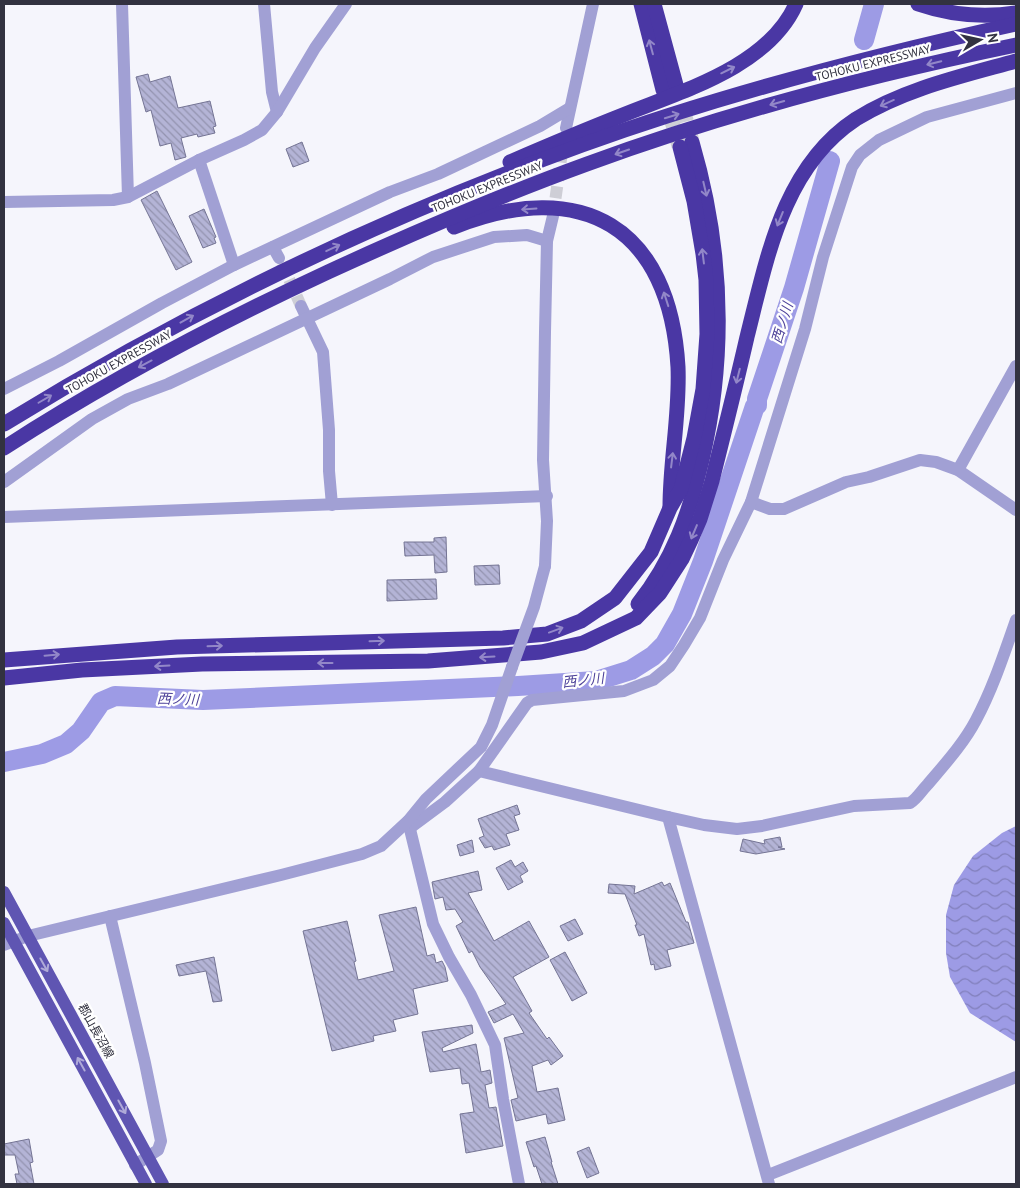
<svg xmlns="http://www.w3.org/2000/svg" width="1020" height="1188" font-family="'PT Sans','Noto Sans JP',sans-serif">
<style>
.water{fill:url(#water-waves)}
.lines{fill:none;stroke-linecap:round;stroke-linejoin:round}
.river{stroke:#9d9be5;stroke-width:20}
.building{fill:url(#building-back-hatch);stroke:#747494}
.minor-tunnel{stroke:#ceced6;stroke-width:12;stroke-dasharray:12 6;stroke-linecap:butt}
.highway-tunnel{stroke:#ceced6;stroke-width:15;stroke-dasharray:15 8;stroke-linecap:butt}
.minor{stroke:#a1a0d4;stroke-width:12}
.major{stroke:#5f55b2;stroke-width:12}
.highway{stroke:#4a37a4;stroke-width:15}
.minor-bridge{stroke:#a1a0d4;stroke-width:12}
.oneway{stroke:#9287c8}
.oneway2{stroke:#afaad8}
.labels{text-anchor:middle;stroke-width:4.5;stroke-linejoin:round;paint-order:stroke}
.street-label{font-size:12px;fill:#323240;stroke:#fff}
.water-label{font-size:14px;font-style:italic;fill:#4d4299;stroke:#fff}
</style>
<defs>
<pattern id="water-waves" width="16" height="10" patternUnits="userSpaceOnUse" patternTransform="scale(1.25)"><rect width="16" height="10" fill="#9d9be5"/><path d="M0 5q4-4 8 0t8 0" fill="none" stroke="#817fbb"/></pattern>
<pattern id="building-back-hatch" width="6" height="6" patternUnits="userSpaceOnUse" patternTransform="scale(1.25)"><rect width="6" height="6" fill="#b4b4d6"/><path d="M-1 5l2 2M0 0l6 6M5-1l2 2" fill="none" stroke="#9393af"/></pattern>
</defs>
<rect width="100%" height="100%" fill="#f5f5fc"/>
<polygon class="water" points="1016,826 1016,1042 970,1013 950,977 946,953 946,915 954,885 973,856 1002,833"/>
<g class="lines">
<g class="river">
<polyline points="864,40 874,4"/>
<polyline points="4,762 42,754 66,744 81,731 101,702 115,696 203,700 518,686 596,681 631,670 653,656 665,644 682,614 703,561 755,406 757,405 757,399 794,288 830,161"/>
</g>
</g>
<g class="building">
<polygon points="148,74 150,82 170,76 178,108 210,101 216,126 213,127 215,133 198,137 197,134 181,138 186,157 175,160 171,143 160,146 151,110 146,112 136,77"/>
<polygon points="302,142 309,161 293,167 286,149"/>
<polygon points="157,191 192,262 176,270 141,200"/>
<polygon points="204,209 216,237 214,238 216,243 203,248 189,216"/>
<polygon points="446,537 447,572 435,573 434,555 405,556 404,542 434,542 434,538"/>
<polygon points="499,565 500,584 475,585 474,566"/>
<polygon points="436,579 437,599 387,601 387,580"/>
<polygon points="517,805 520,814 514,816 519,830 506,834 510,845 494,850 492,846 485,848 479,838 484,836 478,819"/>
<polygon points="780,837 782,847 778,847 785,849 756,854 740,851 743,839 765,844 764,840"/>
<polygon points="472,840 474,852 460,856 457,845"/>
<polygon points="511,860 515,867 523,862 528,871 520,876 523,882 508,890 496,868"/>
<polygon points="478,871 482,890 468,893 494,941 529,921 549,957 513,977 532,1011 529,1013 547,1039 549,1037 563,1056 551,1065 548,1060 532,1066 537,1092 558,1088 565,1120 548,1124 546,1114 516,1121 511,1100 518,1098 504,1038 524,1033 513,1014 494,1023 488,1012 506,1004 480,967 472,951 469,953 456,926 463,922 455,909 446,910 443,897 435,899 432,882"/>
<polygon points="662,882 664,886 670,883 686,922 688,922 694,943 667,950 671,966 655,970 654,964 651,965 644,934 639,936 635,925 637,925 625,894 608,893 609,884 635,886 634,894"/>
<polygon points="416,907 427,956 434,954 436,963 442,961 445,967 448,981 413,989 418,1014 393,1020 396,1031 373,1036 374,1041 332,1051 303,931 347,921 356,961 354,962 358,980 394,971 379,915"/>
<polygon points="575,919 583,934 568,941 560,926"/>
<polygon points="565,952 587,993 572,1001 550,960"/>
<polygon points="214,957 222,1001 213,1002 206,971 179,976 176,965"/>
<polygon points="472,1025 473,1033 442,1048 443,1052 476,1044 481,1072 490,1070 492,1083 485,1085 489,1108 496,1107 503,1146 466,1153 460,1114 474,1112 469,1083 462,1084 460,1068 430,1072 422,1032"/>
<polygon points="545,1137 552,1162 551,1162 558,1184 542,1184 536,1166 534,1167 526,1142"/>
<polygon points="29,1139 33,1162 30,1163 34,1184 17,1184 15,1174 19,1174 15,1155 4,1155 4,1144"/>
<polygon points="589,1147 599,1173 587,1178 577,1152"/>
</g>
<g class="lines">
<g class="minor-tunnel">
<polyline points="553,216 563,145"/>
<polyline points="282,263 301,306"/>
</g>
<g class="highway-tunnel">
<polyline points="676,85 692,141"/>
<polyline points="663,90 679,146"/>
</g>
<g class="minor">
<polyline points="122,4 128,197"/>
<polyline points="264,4 272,92 277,112"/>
<polyline points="566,128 593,4"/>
<polyline points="199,160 234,265"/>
<polyline points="4,202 113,200 128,197 199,160 244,140 262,130 277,112 315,48 346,4"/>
<polyline points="273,247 279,258"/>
<polyline points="301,306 323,352 329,430 329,471 332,505"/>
<polyline points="4,389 59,361 162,303 234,265 390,192 438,174 540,126 570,108"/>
<polyline points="958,470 1016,366"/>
<polyline points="4,482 92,419 128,399 168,384 390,279 433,257 494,237 527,235 547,241"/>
<polyline points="751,502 770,509 784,509 846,482 869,477 920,460 936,462 958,470 1016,510"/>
<polyline points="4,517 547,496"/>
<polyline points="545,566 547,521 543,460 545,332 547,241 553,216"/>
<path d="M479 771 668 817 704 825 737 829 762 826 854 806 910 803C917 799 922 790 928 784 945 764 964 743 976 720 993 688 1004 654 1016 620"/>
<polyline points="668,817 769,1184"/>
<polyline points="408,821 433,924 449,957 471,995 495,1045 503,1099 519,1184"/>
<polyline points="410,828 445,802 479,771 527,703 532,700 624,691 653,680 670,666 684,645 700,618 723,560 751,502 805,329 823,257 852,167 860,155 879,140 927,117 1016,93"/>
<polyline points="110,916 145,1063 161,1141 158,1150 135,1165"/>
<polyline points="4,945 28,936 281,875 362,854 381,846 408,821 426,799 481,747 492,725 512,667"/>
<polyline points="768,1175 1016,1077"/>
</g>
<g class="major">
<polyline points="4,892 163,1184"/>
<polyline points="4,923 146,1184"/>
</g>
<g class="highway">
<polyline points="641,4 663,90"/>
<polyline points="654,4 676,85"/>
<path d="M918 4C950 15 983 18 1016 13"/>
<path d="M510 162C547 146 585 130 623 115 682 91 768 67 796 4"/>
<path d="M454 227C582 176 670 227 678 367 680 414 670 460 670 507"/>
<path d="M4 424C186 312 381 218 582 145 723 94 870 56 1016 24"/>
<path d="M4 448C108 381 216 324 328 272 413 233 499 196 587 164 726 113 871 75 1016 45"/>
<path d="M638 604C673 560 689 514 702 460 727 353 723 248 692 142"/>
<polyline points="4,660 177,647 503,638 547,634 581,621 615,598 651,552 670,508 681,489 694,438 703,389 707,334 706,280 703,254 694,201 680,147"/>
<path d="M4 678 82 670 202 664 428 661 541 652 583 643 636 618 660 593 682 559 691 540 700 519 712 481C724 433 736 385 747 337 767 258 783 167 856 119 904 89 962 76 1016 61"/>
</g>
<polyline class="minor-bridge" points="512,667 534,607 545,566"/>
</g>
<defs><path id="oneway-shaft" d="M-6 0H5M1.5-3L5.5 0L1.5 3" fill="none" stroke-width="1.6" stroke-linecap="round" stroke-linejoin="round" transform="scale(1.25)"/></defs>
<g class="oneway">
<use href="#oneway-shaft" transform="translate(651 47) rotate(-105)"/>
<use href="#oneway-shaft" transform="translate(934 63) rotate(166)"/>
<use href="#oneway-shaft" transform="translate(728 70) rotate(-26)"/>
<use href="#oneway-shaft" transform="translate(777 103) rotate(164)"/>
<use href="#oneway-shaft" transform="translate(887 103) rotate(156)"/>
<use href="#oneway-shaft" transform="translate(672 116) rotate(-17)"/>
<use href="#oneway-shaft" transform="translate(622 152) rotate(161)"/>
<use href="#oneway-shaft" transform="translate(705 189) rotate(77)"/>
<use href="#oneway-shaft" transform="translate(529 209) rotate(176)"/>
<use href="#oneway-shaft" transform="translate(780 219) rotate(112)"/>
<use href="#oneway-shaft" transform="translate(333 248) rotate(-25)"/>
<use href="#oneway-shaft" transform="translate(703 256) rotate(-97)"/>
<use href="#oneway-shaft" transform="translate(666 299) rotate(-108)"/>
<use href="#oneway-shaft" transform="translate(187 319) rotate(-29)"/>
<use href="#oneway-shaft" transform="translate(145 364) rotate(152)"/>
<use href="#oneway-shaft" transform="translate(738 376) rotate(104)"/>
<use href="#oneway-shaft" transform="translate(45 399) rotate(-30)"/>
<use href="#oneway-shaft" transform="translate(672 460) rotate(-83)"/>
<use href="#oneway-shaft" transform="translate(694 532) rotate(113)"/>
<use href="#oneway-shaft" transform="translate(556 630) rotate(-20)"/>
<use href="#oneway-shaft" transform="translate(377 641) rotate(-2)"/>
<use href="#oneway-shaft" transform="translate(215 646) rotate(-2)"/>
<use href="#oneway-shaft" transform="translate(52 655) rotate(-5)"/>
<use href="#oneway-shaft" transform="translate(487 657) rotate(177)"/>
<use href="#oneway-shaft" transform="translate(325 663) rotate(180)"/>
<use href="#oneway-shaft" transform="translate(162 666) rotate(177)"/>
</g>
<g class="oneway2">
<use href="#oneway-shaft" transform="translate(44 965) rotate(61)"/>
<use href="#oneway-shaft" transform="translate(81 1064) rotate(-119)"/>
<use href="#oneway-shaft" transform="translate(122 1107) rotate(61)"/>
</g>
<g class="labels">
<g class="street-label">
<text transform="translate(873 63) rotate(-14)" y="4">TOHOKU EXPRESSWAY</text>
<text transform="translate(487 187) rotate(-22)" y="4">TOHOKU EXPRESSWAY</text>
<text transform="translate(119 362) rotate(-29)" y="4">TOHOKU EXPRESSWAY</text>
<text transform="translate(96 1031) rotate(61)" y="4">郡山長沼線</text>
</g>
<g class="water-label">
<text transform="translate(782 323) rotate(-73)" y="5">西ノ川</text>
<text transform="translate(583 680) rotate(-6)" y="5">西ノ川</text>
<text transform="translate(178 699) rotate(2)" y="5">西ノ川</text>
</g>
</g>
<rect width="1020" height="1188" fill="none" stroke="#323240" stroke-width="10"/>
<g transform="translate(980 40) rotate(81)" stroke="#ffffff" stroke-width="4" paint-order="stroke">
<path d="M0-4L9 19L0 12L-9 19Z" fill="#323240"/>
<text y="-8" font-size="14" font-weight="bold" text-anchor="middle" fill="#323240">N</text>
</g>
</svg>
